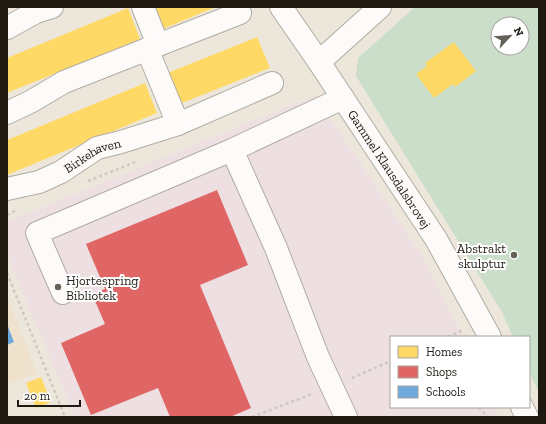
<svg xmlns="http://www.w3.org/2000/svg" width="546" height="424" font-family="'Zilla Slab',serif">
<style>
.commercial{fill:#eedfe2}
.built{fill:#eee2cd}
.green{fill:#cadeca;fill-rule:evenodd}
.homes{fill:#ffd966}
.shops{fill:#e06666}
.schools{fill:#6fa8dc}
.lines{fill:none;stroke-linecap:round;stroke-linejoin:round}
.minor-casing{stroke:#b0aca2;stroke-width:24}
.path{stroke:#cbc9c5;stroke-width:2.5;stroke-dasharray:3 3;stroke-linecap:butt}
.minor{stroke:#fcfbfa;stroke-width:22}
.poi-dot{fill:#666258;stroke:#fff;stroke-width:1.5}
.labels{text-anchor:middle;stroke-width:4;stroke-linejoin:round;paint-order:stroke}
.street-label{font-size:13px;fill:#1e1a12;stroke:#fff}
.poi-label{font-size:13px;fill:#1e1a12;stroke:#fff;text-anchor:end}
</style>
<rect width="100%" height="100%" fill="#ede7db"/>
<polygon class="commercial" points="314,96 360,162 422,256 464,337 391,337 391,407 495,407 499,417 75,417 7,255 7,222"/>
<polygon class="built" points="7,296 37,373 7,384"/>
<path class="green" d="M415 7H539V393L529 371V337H513L502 312 356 76 358 58ZM498 24H522V48H498Z"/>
<g class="homes">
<polygon points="149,7 216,7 158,31"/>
<polygon points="128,8 140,39 7,93 7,58"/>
<polygon points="257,37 270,68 177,105 165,74"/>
<polygon points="454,42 476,71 455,87 453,84 434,98 416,74 427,66 425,63"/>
<polygon points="145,83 157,113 7,175 7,140"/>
<polygon points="41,377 51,402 36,408 26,383"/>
</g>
<polygon class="shops" points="217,190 248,265 200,285 251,408 230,417 170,417 158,388 91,415 61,343 105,324 92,294 105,289 86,244"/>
<polygon class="schools" points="7,324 14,342 7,345"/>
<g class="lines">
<g class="minor-casing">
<g id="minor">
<path id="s1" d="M281 7 319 62 436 239 490 337"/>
<polyline points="7,28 36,12 52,7"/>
<polyline points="158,45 240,13"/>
<polyline points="319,62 380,7"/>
<polyline points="343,98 232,150 276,248 318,357 346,417"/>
<polyline points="7,113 32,101 64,82 158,45 143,7"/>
<polyline points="178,124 272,83"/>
<path id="s2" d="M7 189 39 182 61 172 97 148 121 142 178 124 147 49"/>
<polyline points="63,293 37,233 232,150"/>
<polyline points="522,407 527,417"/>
</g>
</g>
<g class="path">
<polyline points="88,181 138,161"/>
<polyline points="7,215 17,210"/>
<polyline points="7,273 65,417"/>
<polyline points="448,337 463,330"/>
<polyline points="352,378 391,361"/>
<polyline points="479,407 487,417"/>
<polyline points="252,417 312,394"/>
</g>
<use href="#minor" class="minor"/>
</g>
<g class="poi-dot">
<circle cx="514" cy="255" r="4"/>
<circle cx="58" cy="287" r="4"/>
</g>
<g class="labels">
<g class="street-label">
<text dy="5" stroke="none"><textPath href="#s2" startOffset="93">Birkehaven</textPath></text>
<text dy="5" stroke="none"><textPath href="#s1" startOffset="195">Gammel Klausdalsbrovej</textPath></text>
</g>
<g class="poi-label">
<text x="506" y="253">Abstrakt<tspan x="506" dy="15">skulptur</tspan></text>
<text x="66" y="285" text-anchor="start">Hjortespring<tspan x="66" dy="15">Bibliotek</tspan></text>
</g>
</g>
<rect width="546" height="424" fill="none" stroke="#1e1a12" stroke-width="16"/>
<rect x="390" y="336" width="140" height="72" fill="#ffffff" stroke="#a5a3a0"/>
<rect x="398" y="346" width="20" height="12" fill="#ffd966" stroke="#a5a3a0"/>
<text x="426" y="356" font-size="12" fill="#1e1a12">Homes</text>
<rect x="398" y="366" width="20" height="12" fill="#e06666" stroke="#a5a3a0"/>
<text x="426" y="376" font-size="12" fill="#1e1a12">Shops</text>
<rect x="398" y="386" width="20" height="12" fill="#6fa8dc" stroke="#a5a3a0"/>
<text x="426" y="396" font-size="12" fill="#1e1a12">Schools</text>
<g transform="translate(510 36) rotate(64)"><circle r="19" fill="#ffffff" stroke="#a5a3a0"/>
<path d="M0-3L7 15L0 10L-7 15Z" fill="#666258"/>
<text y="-6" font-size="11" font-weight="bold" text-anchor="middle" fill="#1e1a12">N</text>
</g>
<path d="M18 400v6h62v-6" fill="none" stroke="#1e1a12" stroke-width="2"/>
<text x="24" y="400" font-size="12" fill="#1e1a12" stroke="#ffffff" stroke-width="3" paint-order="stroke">20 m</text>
</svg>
